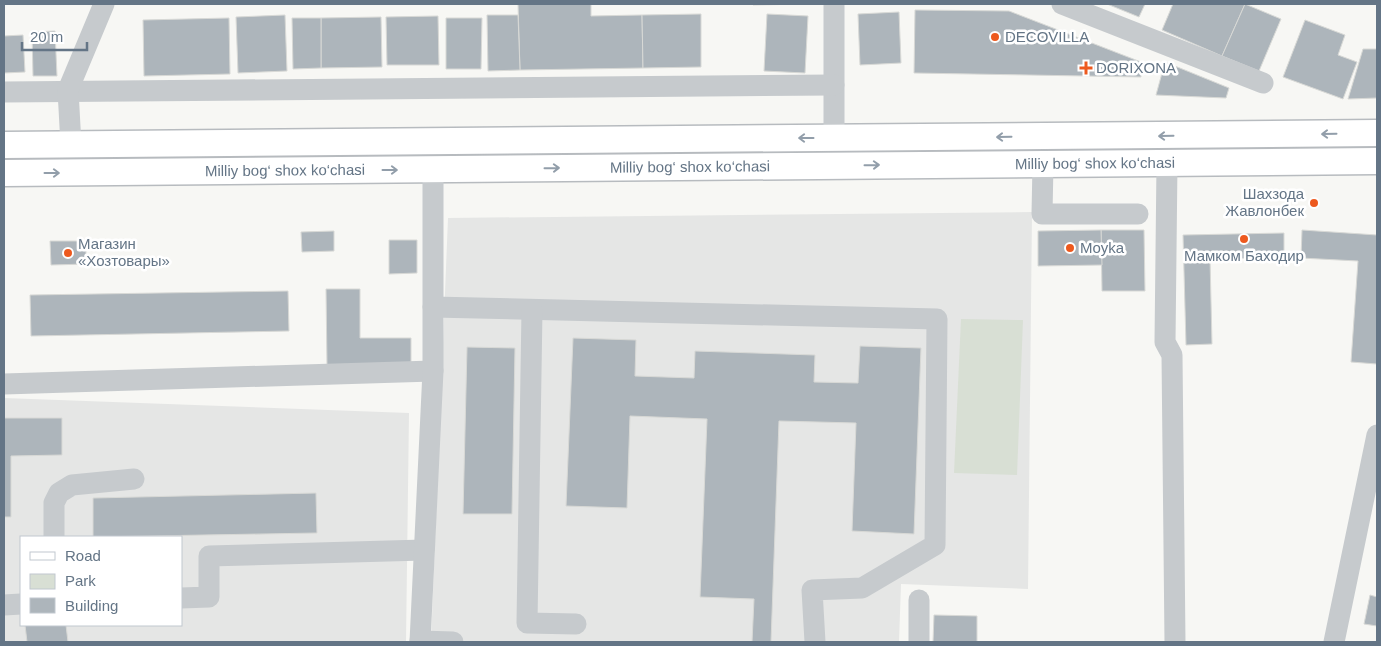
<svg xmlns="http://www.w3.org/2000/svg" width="1381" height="646" font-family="Helvetica,sans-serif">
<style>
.built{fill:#e5e6e5;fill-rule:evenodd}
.green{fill:#d8dfd4}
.building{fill:#adb5bb;stroke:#d8d9d6}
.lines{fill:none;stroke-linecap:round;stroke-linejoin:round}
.major-casing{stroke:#b7bbbf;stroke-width:29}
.minor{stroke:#c6cacd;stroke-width:21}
.major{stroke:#fff;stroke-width:26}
.oneway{stroke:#929eaa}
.poi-dot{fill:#ed591e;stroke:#fff;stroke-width:2}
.labels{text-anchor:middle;stroke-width:5;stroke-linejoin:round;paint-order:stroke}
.poi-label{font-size:15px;fill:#647586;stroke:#fff;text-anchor:start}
.street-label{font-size:15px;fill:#647586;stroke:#fff}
</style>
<rect width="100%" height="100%" fill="#f7f7f4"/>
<g class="built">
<polygon points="1032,212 1028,589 901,584 899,642 431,642 448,218"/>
<path d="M4 398 409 413 406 642H4ZM21 537H181V625H21Z"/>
</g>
<polygon class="green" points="961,319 1023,320 1017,475 954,473"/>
<g class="building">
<polygon points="518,4 591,4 591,16 642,15 643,68 520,70"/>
<polygon points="753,4 809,4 753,5"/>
<polygon points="1107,4 1145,4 1139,17"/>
<polygon points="1173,4 1245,4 1222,56 1162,30"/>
<polygon points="1245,4 1281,19 1259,71 1222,56"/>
<polygon points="915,10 1009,11 1141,62 1141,77 914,73"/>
<polygon points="899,12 901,63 860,65 858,14"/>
<polygon points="701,14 701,67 643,68 642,15"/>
<polygon points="767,14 808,16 805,73 764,71"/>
<polygon points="285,15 287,71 238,73 236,17"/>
<polygon points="487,15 518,15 520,70 488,71"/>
<polygon points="438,16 439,65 387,65 386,17"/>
<polygon points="381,17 382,67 321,68 321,18"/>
<polygon points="229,18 230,74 144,76 143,20"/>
<polygon points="292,18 321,18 321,68 293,69"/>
<polygon points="446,18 482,18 481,69 446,69"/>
<polygon points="1305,20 1345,35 1338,55 1357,62 1343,99 1283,77"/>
<polygon points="55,31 57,76 33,76 32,32"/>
<polygon points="23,35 25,72 4,73 4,36"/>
<polygon points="1363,49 1377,49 1377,98 1348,99"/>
<polygon points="1165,62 1229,88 1226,98 1156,95"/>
<polygon points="1101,230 1144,230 1145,291 1102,291"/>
<polygon points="1101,230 1102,265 1038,266 1038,231"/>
<polygon points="1302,230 1377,235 1377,364 1351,362 1358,261 1301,258"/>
<polygon points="334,231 334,251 302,252 301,232"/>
<polygon points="1284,233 1284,258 1210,259 1212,344 1186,345 1183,235"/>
<polygon points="389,240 417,240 417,273 389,274"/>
<polygon points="50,241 86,241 86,264 51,265"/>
<polygon points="326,289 360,289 360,338 411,338 411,365 327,366"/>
<polygon points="288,291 289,331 31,336 30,295"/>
<polygon points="573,338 636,340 635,376 694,378 695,351 815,355 814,382 858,383 860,346 921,348 914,534 852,531 856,423 779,421 771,642 752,642 754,599 700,597 707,419 630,416 627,508 566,506"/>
<polygon points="467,347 515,348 512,514 463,514"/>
<polygon points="4,418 62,418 62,455 11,456 11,517 4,517"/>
<polygon points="316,493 317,533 93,537 93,498"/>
<polygon points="1370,595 1377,597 1377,626 1364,624"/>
<polygon points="934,615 977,616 977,642 933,642"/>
<polygon points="25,625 66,625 68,642 27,642"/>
</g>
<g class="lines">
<g class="major-casing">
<g id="major">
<polyline points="4,145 1377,133"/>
<path id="s1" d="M4 173 1377 161"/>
</g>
</g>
<g class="minor">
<polyline points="834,4 834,138"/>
<polyline points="1062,4 1263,83"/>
<polyline points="4,92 834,85"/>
<polyline points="71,145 68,90 104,4"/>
<polyline points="1167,163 1165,342 1172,355 1175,642"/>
<polyline points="1043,164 1042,214 1138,214"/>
<polyline points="433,307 937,319 935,545 862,588 812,590 815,642"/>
<polyline points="532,310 527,623 576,624"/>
<polyline points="4,384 433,371"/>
<polyline points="54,537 54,503 59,493 72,485 134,479"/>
<polyline points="181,598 209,597 209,556 424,550"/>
<polyline points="4,605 21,604"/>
<polyline points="420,641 453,642"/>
<polyline points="420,642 433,371 433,170"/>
<polyline points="919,642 919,600"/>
<polyline points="1334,642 1377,435"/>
</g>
<use href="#major" class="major"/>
</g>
<defs><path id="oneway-shaft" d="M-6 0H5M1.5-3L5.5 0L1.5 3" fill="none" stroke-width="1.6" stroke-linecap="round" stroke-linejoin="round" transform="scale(1.25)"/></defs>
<g class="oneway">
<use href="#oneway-shaft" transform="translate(1329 134) rotate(179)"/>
<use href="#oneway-shaft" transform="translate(1166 136) rotate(179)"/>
<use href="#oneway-shaft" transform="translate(1004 137) rotate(179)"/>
<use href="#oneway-shaft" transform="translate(806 138) rotate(180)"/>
<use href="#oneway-shaft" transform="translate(872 165) rotate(-1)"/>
<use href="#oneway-shaft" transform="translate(552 168) rotate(-1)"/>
<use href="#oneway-shaft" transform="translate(390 170)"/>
<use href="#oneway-shaft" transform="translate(52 173)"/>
</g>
<g class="poi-dot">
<circle cx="995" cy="37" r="5"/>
<path d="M1083.5 60.5h5v5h5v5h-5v5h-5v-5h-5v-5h5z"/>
<circle cx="1314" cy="203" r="5"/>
<circle cx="1244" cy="239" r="5"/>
<circle cx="1070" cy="248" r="5"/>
<circle cx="68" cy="253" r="5"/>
</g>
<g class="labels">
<g class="poi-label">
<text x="1005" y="42">DECOVILLA</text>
<text x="1096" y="73">DORIXONA</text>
<text x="1304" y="199" text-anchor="end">Шахзода<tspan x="1304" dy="17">Жавлонбек</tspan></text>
<text x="78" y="249">Магазин<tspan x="78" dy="17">«Хозтовары»</tspan></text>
<text x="1080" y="253">Moyka</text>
<text x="1244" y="261" text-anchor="middle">Мамком Баходир</text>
</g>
<g class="street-label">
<text dy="5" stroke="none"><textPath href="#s1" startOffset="1091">Milliy bog‘ shox ko‘chasi</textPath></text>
<text dy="5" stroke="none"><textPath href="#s1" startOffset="686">Milliy bog‘ shox ko‘chasi</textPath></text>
<text dy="5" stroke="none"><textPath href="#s1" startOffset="281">Milliy bog‘ shox ko‘chasi</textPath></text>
</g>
</g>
<rect width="1381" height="646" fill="none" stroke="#647586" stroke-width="10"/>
<rect x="20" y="536" width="162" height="90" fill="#ffffff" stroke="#c1c8cf"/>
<rect x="30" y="552" width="25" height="8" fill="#ffffff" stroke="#c1c8cf"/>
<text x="65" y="561" font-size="15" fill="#647586">Road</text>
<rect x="30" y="574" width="25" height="15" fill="#d8dfd4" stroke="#c1c8cf"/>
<text x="65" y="586" font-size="15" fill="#647586">Park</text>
<rect x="30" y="598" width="25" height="15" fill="#adb5bb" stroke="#c1c8cf"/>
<text x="65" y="611" font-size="15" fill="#647586">Building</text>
<path d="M22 42v8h65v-8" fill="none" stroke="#647586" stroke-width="2.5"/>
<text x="30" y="42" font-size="15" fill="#647586" stroke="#ffffff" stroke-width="4" paint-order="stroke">20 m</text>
</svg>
